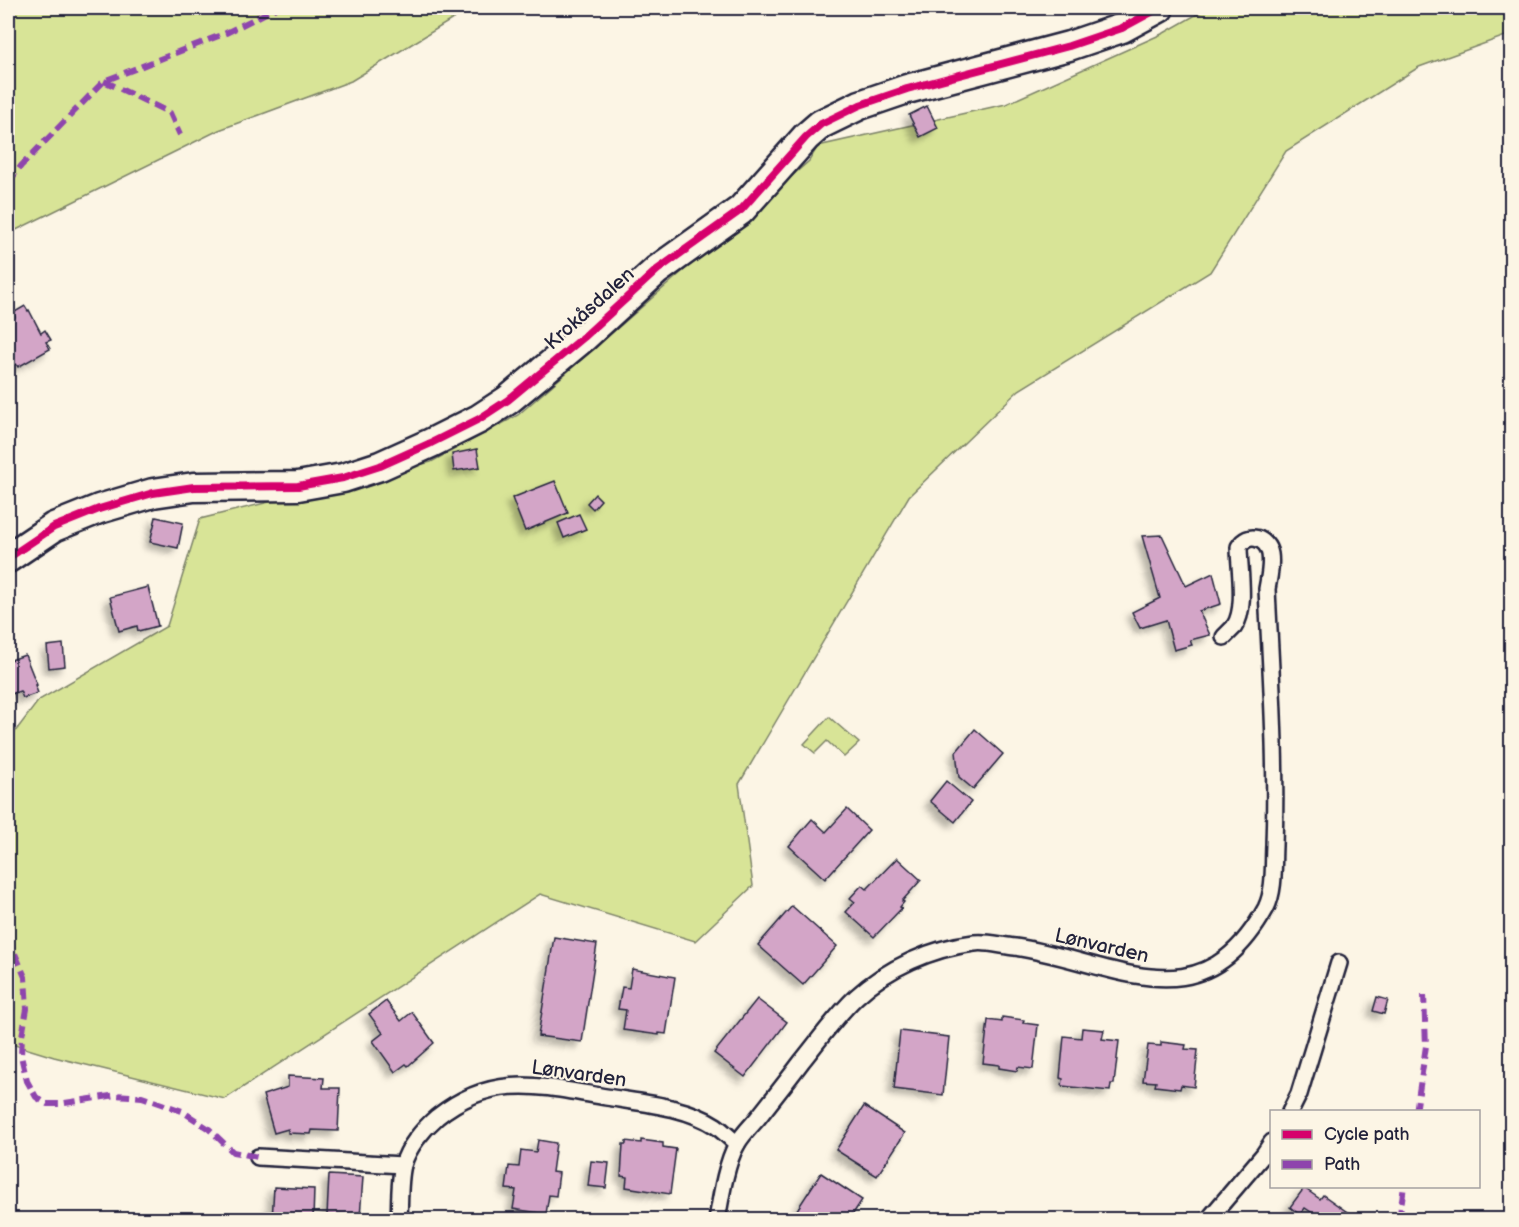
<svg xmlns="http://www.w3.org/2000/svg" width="1519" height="1227" font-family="'Balsamiq Sans',sans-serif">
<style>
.green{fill:#d8e497;stroke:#7d8369;stroke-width:1.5}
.building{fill:#d3a5c7;stroke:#22223b;stroke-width:1.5;filter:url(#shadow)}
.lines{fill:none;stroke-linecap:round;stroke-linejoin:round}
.lane-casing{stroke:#22223b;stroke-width:20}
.street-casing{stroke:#22223b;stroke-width:33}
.lane{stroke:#fcf5e5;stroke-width:15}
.street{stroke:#fcf5e5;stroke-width:28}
.quiet{stroke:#8e44ad;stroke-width:6;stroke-dasharray:12 6;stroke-linecap:butt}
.cycleway-casing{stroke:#fcf5e5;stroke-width:11}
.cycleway{stroke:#d6006c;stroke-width:8}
.labels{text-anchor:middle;stroke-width:4.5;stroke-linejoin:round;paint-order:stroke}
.street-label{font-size:20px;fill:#22223b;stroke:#fcf5e5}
</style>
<defs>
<filter id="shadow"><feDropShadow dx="-5.5" dy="5.5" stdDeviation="3" flood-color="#0004"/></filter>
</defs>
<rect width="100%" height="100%" fill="#fcf5e5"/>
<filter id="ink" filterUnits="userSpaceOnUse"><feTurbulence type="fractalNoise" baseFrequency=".0167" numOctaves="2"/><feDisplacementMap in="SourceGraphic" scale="12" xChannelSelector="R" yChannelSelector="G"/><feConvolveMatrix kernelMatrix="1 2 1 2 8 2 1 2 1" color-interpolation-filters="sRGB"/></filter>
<g filter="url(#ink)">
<g class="green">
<polygon points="8,8 471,8 351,81 219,130 8,234"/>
<polygon points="1208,8 1511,8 1511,34 1419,67 1286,151 1210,272 1019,390 909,496 739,784 753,886 695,941 540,894 225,1099 54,1057 8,1043 8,741 39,700 167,626 200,519 431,462 518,415 809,161 818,146 1006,104 1164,33"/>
<polygon points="829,717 859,743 844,757 827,741 815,753 804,744"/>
</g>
<g class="building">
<polygon points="927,106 938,128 920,137 909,115"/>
<polygon points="25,306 28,311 29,310 41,333 45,330 51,340 46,342 50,349 18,367 16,364 8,368 8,333 12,330 8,322 15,317 13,313"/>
<polygon points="477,449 480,467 454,471 452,454"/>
<polygon points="555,481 568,513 525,531 512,498"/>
<polygon points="595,494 601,500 593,509 587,503"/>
<polygon points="579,514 586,529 564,538 558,523"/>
<polygon points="156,517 183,523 178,548 150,542"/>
<polygon points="1162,535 1186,586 1213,573 1221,604 1199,611 1210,635 1190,640 1192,645 1174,650 1166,620 1140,628 1132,612 1160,598 1142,536"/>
<polygon points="148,587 158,626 138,631 137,626 119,631 110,597"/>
<polygon points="63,644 65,666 49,668 47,646"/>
<polygon points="25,655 37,685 35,685 38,693 23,698 20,691 9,695 8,661"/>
<polygon points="975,729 1003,754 973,789 959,777 956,752"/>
<polygon points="946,781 971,802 955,822 930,801"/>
<polygon points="847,809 869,830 825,879 789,846 812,819 826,832"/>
<polygon points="897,858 921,880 902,901 904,902 900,907 902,908 874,937 846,912 855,902 850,898 862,885 867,889"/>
<polygon points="792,906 837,946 803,985 758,945"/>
<polygon points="554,937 597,944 582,1042 538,1036"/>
<polygon points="632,969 675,977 666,1034 659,1033 659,1035 623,1030 626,1010 618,1009 622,987 629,988"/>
<polygon points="1377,997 1388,1000 1384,1014 1373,1011"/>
<polygon points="757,999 787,1022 745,1077 714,1053"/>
<polygon points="386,1001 401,1021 412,1012 434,1043 408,1066 406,1064 395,1072 373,1041 383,1033 369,1014"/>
<polygon points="1002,1017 1024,1020 1023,1023 1038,1025 1033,1069 1018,1067 1017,1071 999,1068 999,1065 983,1063 988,1020 1002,1022"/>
<polygon points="1082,1028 1104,1030 1102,1039 1119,1041 1114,1084 1111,1084 1110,1091 1062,1086 1063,1079 1060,1078 1064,1036 1081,1038"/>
<polygon points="900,1031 949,1037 943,1095 894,1089"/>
<polygon points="1161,1042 1186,1045 1185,1049 1198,1050 1194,1087 1181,1085 1180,1089 1155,1086 1156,1082 1143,1081 1148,1045 1161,1046"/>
<polygon points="288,1076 324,1078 323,1088 340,1088 338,1131 312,1130 311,1134 288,1133 288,1129 274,1133 263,1095 288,1087"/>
<polygon points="864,1106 905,1133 877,1176 836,1150"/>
<polygon points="538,1140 556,1143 552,1172 559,1173 556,1196 549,1195 546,1214 513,1209 516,1190 506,1189 509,1166 519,1167 521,1150 536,1152"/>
<polygon points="641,1140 663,1143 663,1147 676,1149 670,1194 626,1187 627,1177 621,1176 623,1144 626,1144 626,1141 641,1143"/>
<polygon points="591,1161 609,1163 606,1188 588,1186"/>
<polygon points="821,1173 862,1200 849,1220 791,1219"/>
<polygon points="329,1175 363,1177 360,1217 327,1215"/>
<polygon points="274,1187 314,1189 313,1220 272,1220"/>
<polygon points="1304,1188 1320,1199 1323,1195 1350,1214 1346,1220 1306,1220 1311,1212 1305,1208 1300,1215 1290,1207"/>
</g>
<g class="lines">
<g class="lane-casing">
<g id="lane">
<polyline points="1290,1112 1299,1094 1339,963"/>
<polyline points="258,1157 403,1165"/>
<path d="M399 1220C400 1202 399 1181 403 1165 408 1147 423 1129 437 1117 493 1072 541 1086 606 1097 642 1103 685 1106 716 1126 723 1131 730 1138 737 1144"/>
<path d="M717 1220C721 1197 726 1163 737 1144 742 1135 750 1127 757 1119 772 1100 787 1081 802 1061 819 1040 836 1016 856 997 887 968 932 948 974 943 987 941 1002 946 1015 947 1114 961 1201 1027 1266 908 1275 890 1273 865 1274 846 1277 760 1271 674 1267 589 1269 577 1272 566 1270 554 1267 538 1248 531 1239 547 1239 568 1247 609 1234 627 1231 630 1227 634 1224 637"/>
<polyline points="1208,1220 1264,1154 1272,1142"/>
</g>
</g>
<g class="street-casing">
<polyline id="street" points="8,558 54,527 99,509 153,493 194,487 298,486 343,478 380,466 431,443 479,419 508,400 584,337 657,270 741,210 806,137 821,124 860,105 907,89 1069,46 1122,28 1159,8"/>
</g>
<use href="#lane" class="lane"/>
<use href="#street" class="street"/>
<g class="quiet">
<polyline points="104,81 170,113 180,135"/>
<polyline points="8,183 21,166 104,81 226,33 276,8"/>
<polyline points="8,937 25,977 27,1009 22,1036 21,1056 27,1081 36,1097 47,1104 59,1104 116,1095 142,1097 182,1111 209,1129 233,1152 258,1157"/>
<polyline points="1416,1112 1426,1046 1424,995"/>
<polyline points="1399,1220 1404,1186"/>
</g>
<g class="cycleway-casing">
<polyline id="cycleway" points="8,558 54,527 99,509 153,493 194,487 298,486 343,478 380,466 431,443 479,419 508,400 584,337 657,270 741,210 806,137 821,124 860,105 907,89 1069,46 1122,28 1159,8"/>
</g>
<use href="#cycleway" class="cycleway"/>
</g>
</g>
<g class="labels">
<g class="street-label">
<text transform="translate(589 308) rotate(-42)" y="7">Krokåsdalen</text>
<text transform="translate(1102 945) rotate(13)" y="7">Lønvarden</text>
<text transform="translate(579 1073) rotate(8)" y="7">Lønvarden</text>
</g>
</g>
<rect width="1519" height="1227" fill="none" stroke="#fcf5e5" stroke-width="30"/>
<rect x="15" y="15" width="1489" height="1197" fill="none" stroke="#22223b" stroke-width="2" filter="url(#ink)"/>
<rect x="1270" y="1110" width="210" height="78" fill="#fcf5e5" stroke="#a5a1a1" stroke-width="1.5"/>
<rect x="1282" y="1130" width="30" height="9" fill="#d6006c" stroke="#a5a1a1" stroke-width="1.5"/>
<text x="1324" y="1140" font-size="18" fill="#22223b">Cycle path</text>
<rect x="1282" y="1160" width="30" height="9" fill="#8e44ad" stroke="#a5a1a1" stroke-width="1.5"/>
<text x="1324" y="1170" font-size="18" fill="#22223b">Path</text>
</svg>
